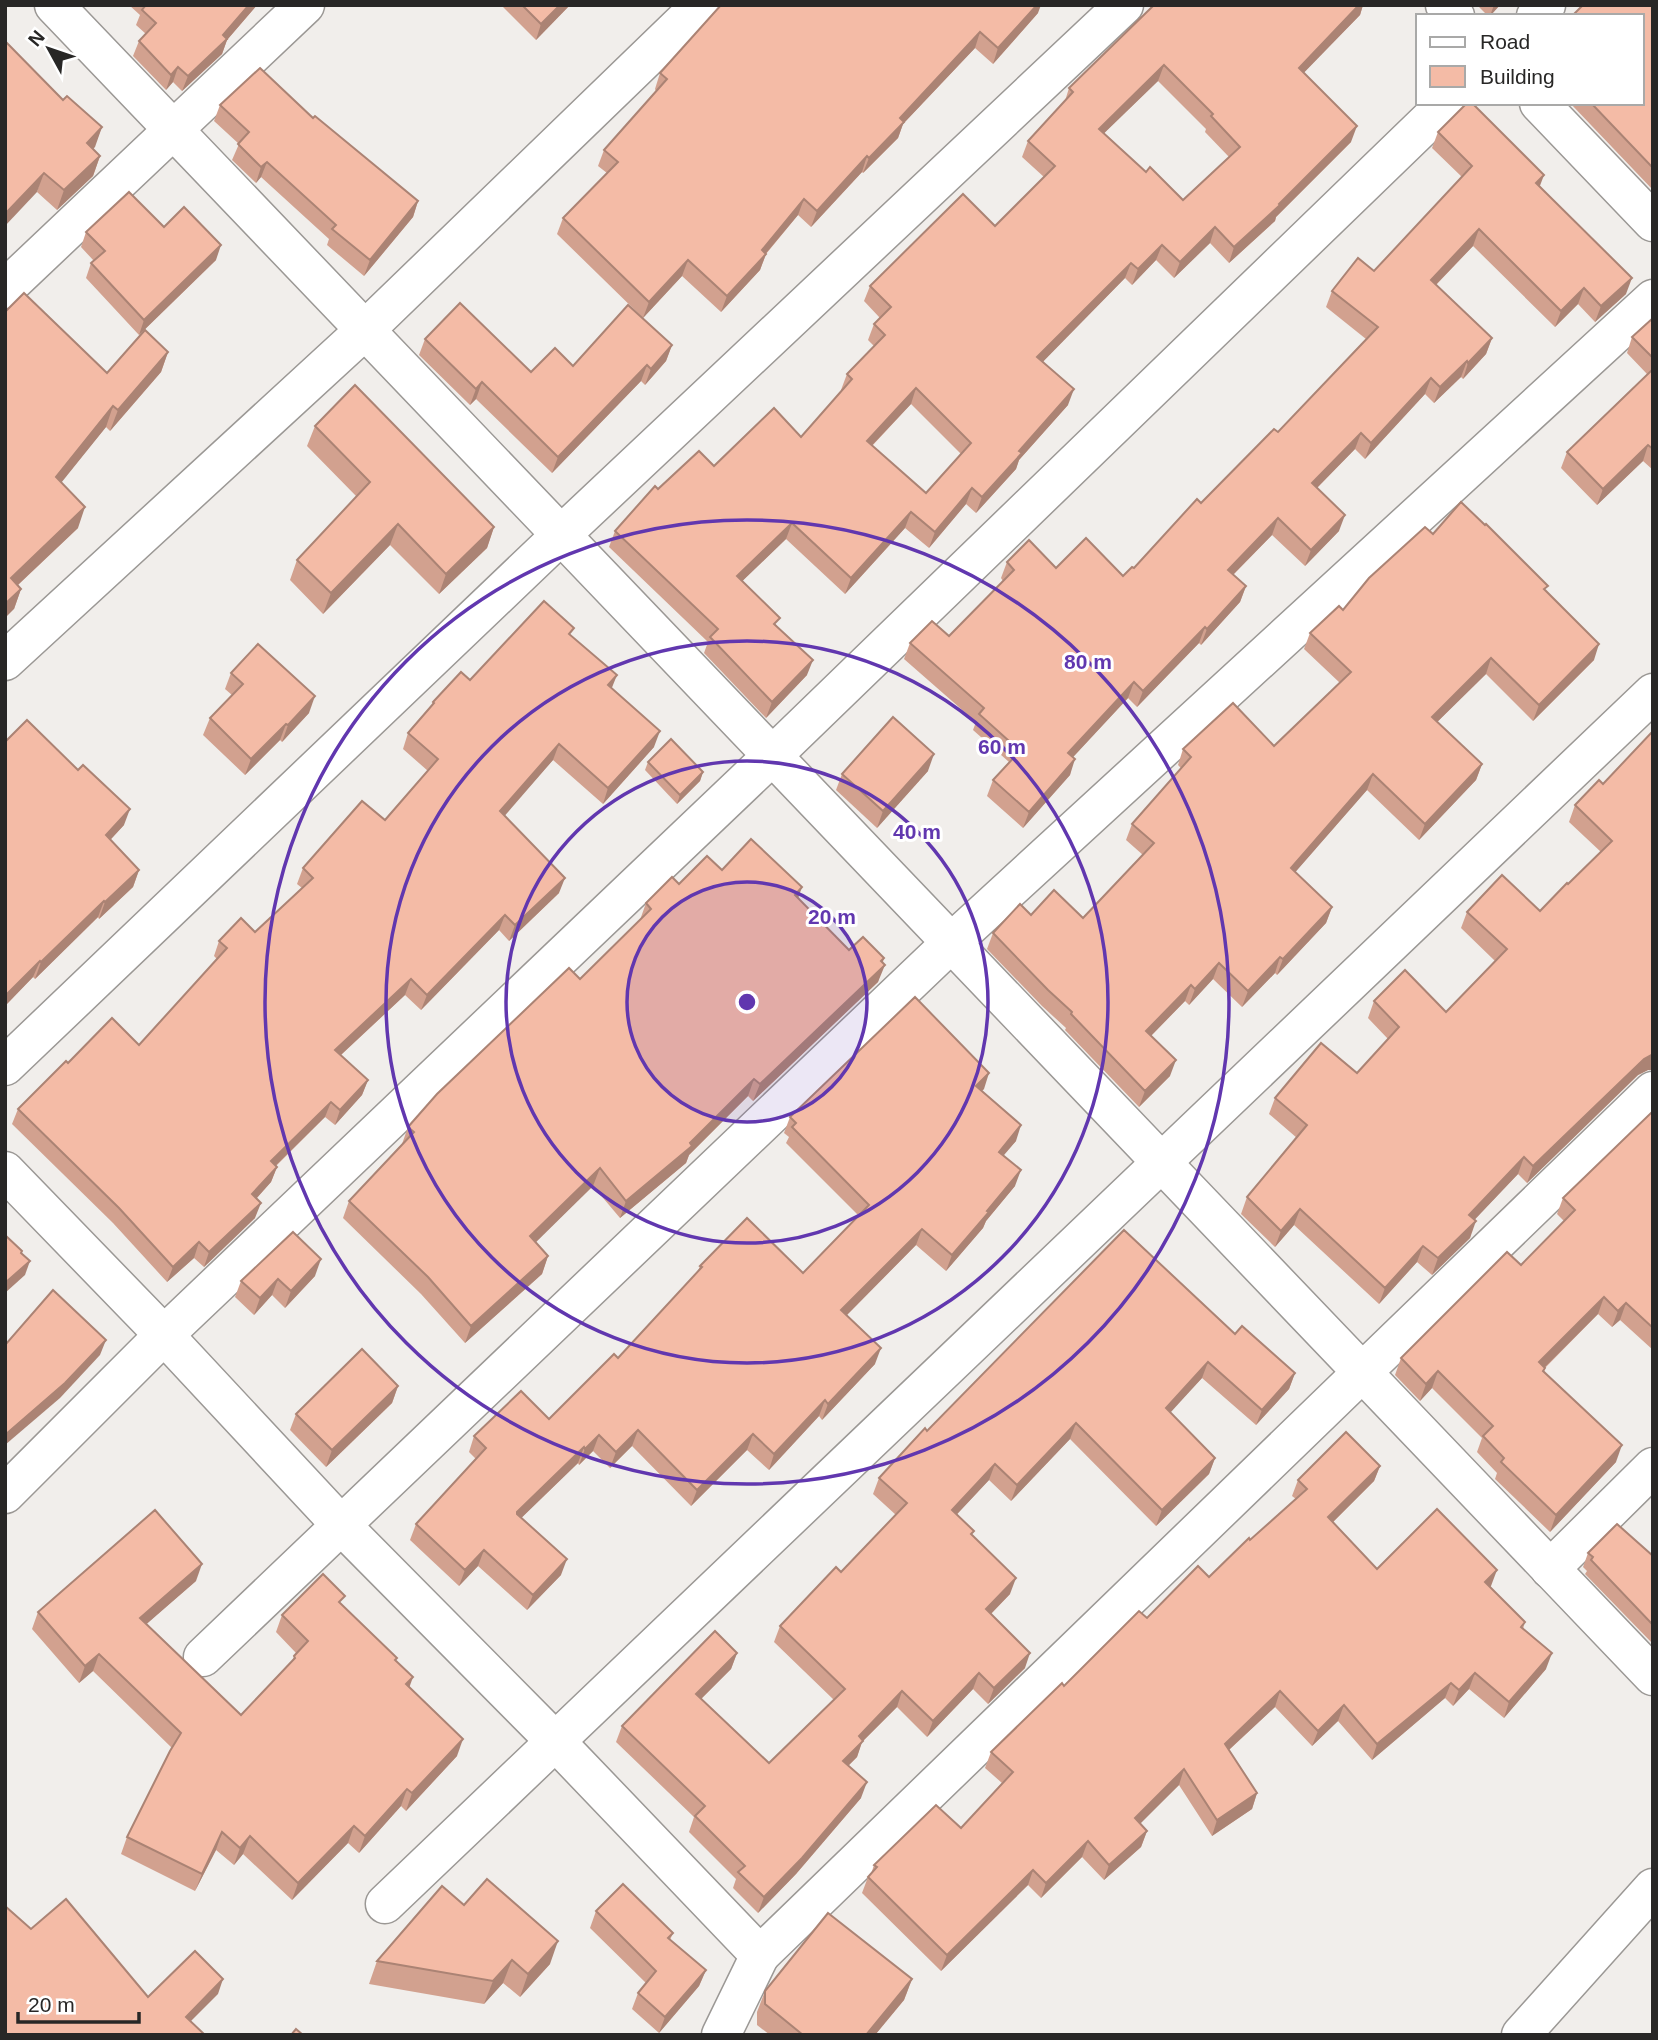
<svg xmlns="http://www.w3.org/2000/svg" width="1658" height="2040" font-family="Helvetica,sans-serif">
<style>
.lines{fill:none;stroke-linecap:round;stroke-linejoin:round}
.minor-casing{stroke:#9b9895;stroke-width:41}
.tertiary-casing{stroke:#9b9895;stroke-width:41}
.minor{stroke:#fff;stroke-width:38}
.tertiary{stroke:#fff;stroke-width:38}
.wall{fill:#d2a18f;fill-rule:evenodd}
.shaded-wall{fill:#ab8374}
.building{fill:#f4bba6;stroke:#ab8374;stroke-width:2;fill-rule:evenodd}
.ring{fill:none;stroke:#6137af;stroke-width:3.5}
.centre{fill:#6137af;stroke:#fff;stroke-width:3.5}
.ring-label{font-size:21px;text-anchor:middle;font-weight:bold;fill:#6137af;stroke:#fff;stroke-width:6;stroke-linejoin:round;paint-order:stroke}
</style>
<rect width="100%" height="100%" fill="#f1eeeb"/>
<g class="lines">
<g class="minor-casing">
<g id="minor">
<polyline points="54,5 1653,1676"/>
<polyline points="1445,5 1455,16"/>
<polyline points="1536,16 1546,5"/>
<polyline points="1539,103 1653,222"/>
<polyline points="5,289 305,5"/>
<polyline points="5,661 365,330 701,5"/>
<polyline points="5,1066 561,535 1124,5"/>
<polyline points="5,1171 164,1335 342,1526 556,1742 760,1955 1653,1091"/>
<polyline points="5,1494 164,1335 772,756 1447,103"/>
<polyline points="1550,1569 1653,1467"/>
<polyline points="203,1657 951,943 1653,299"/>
<polyline points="385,1904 1653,693"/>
<polyline points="1521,2035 1653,1888"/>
</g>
</g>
<g class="tertiary-casing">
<polyline id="tertiary" points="721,2035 760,1955"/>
</g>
<use href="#minor" class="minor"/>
<use href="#tertiary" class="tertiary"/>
</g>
<g class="wall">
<polygon points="129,5 257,5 227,40 222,54 182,91 173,82 166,90 133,56 139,41 146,34 136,25 140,15"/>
<polygon points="501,5 570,5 536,40"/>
<path d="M1154 5H1363L1360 15 1303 73 1351 142 1276 217 1275 221 1229 263 1210 243 1174 278 1156 260 1132 285 1125 278 1043 361 1068 405 1019 460 1016 469 976 513 966 504 929 548 905 528 845 594 786 539 742 581 777 626 807 675 766 718 704 653 708 642 609 547 615 531 658 489 714 466 801 437 842 391 841 390 847 374 874 346 868 340 874 324 880 318 864 301 870 286 995 226 1044 177 1022 157 1028 141 1065 101 1069 88ZM1158 81 1206 129 1205 132 1229 157 1183 200 1146 172 1104 133ZM911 404 961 454 926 493 872 446Z"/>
<polygon points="1477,5 1500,5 1490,16 1488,16"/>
<polygon points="1653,5 1653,190 1570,103 1642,103"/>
<polygon points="1038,13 993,64 975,48 903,124 898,138 863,173 862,172 811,227 798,215 766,254 760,270 721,312 682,276 643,318 557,234 563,218 607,173 598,166 604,150 656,91 655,89 660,73"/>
<polygon points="63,100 102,127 93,149 100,156 93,176 57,210 37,192"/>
<polygon points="220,105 313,118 418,201 413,217 364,276 327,245 329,239 261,177 256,183 232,160 239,144 214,121"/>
<polygon points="1438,132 1540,186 1626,294 1595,322 1578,304 1555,327 1473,246 1436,285 1492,338 1486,354 1463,379 1461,377 1434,403 1425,394 1365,459 1355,449 1317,488 1339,531 1305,566 1272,535 1233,575 1246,586 1240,602 1201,645 1199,643 1137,707 1128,698 1073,757 1070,775 1023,828 987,796 993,780 1009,762 973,730 976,722 904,659 910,643 949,636 1003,581 1001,578 1007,562 1123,576 1134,568 1278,432 1366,339 1326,307 1332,291 1374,271 1462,177 1432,148"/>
<polygon points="164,227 216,260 139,335 86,278 91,263 94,261 81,247 86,232"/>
<polygon points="5,312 107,373 168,352 161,372 110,431 106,427 61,482 78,528 18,585 21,589 14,609"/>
<polygon points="1653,318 1653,470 1643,461 1597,505 1561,468 1567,452 1647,374 1627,353 1632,337"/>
<polygon points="425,339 531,372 573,366 672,345 666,361 645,385 641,381 552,473 476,399 470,405 419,355"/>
<polygon points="315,426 494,527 487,548 439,594 390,545 323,614 290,580 297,560 357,497 307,446"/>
<polygon points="1433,534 1546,591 1594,660 1533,721 1486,674 1437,722 1482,764 1476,780 1419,840 1367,790 1295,872 1332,907 1326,923 1277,975 1275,973 1242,1007 1213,979 1189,1005 1185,1001 1151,1036 1170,1076 1139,1107 1065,1030 1066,1028 1042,1006 987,949 993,933 1031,915 1083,918 1143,855 1126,840 1132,824 1181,768 1178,765 1183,749 1274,746 1340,683 1304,649 1310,633 1343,610"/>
<polygon points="571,636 612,689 654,747 603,804 553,760 504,815 559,893 509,941 499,930 421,1010 405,995 341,1055 368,1080 362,1095 335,1125 325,1117 276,1166 277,1167 271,1182 256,1199 255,1218 204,1267 194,1258 167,1282 113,1223 12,1124 18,1109 68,1063 139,1045 217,959 214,956 219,941 255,932 302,888 297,884 303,868 385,820 428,771 403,749 408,733 431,707 433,702 470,680"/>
<polygon points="231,673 309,713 282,742 280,740 245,775 203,735 210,718 232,695 225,689"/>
<polygon points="1653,733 1653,1070 1648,1070 1638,1075 1527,1183 1518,1174 1474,1220 1470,1238 1432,1275 1417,1262 1379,1304 1294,1225 1275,1247 1241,1214 1247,1197 1297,1138 1269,1114 1275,1098 1357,1073 1388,1039 1368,1018 1374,1001 1446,1012 1495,961 1461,928 1467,912 1540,911 1601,852 1569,822 1575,805 1603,784"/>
<polygon points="5,742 124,825 110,840 139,870 133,887 99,919 98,917 35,979 33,977 5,1006"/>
<polygon points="648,762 703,772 700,781 677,804 645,770"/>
<polygon points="928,771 877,828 836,790 842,774"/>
<polygon points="722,870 798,898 849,950 884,958 878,982 753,1101 748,1096 689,1155 686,1163 620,1218 593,1186 535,1242 548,1256 542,1274 465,1343 421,1294 343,1218 349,1201 402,1144 408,1127 580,979 640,920 646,903 679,884"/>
<polygon points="984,1089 981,1091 1016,1141 1003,1155 1015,1186 986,1221 983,1228 946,1271 916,1245 847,1315 875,1364 822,1420 819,1416 769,1470 747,1450 691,1506 632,1446 610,1468 593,1451 579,1465 578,1463 521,1518 561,1575 527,1610 478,1566 459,1586 410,1540 416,1524 476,1459 469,1452 474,1436 549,1419 618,1358 698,1271 700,1266 803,1273 859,1216 786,1143 789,1137 784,1133 790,1117"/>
<polygon points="1653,1111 1653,1350 1620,1320 1612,1327 1598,1314 1545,1368 1544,1372 1616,1462 1550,1532 1495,1479 1497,1473 1477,1452 1482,1438 1432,1388 1420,1401 1395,1375 1401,1358 1521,1265 1564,1221 1557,1214 1563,1198"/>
<polygon points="315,1276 285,1308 272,1295 254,1315 235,1297 241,1281"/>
<polygon points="1235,1334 1295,1373 1289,1389 1256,1425 1202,1378 1170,1412 1215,1458 1209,1474 1156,1526 1070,1439 1011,1501 989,1480 957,1514 972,1535 1010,1594 991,1614 1025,1668 988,1704 973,1689 927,1737 897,1707 862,1742 857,1757 848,1766 861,1798 796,1874 758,1913 733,1888 736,1879 689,1832 694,1817 616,1742 622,1726 737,1653 731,1669 701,1699 769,1763 834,1700 774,1642 780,1626 841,1572 896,1515 873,1494 879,1478 927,1431"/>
<polygon points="398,1386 392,1403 326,1467 290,1430 296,1414"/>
<polygon points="1380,1466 1374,1481 1333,1522 1377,1569 1491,1586 1490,1587 1525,1622 1523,1629 1546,1669 1504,1718 1469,1689 1453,1706 1445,1698 1372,1760 1338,1721 1312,1746 1275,1707 1229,1750 1257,1793 1252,1809 1212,1836 1179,1785 1140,1823 1147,1831 1141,1847 1104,1880 1082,1857 1041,1898 1028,1885 941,1971 862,1893 868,1877 871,1874 874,1865 961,1828 1002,1783 985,1768 991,1752 1064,1686 1147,1618 1209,1577 1296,1499 1292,1496 1298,1480"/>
<polygon points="1588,1553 1653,1556 1653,1644 1585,1574 1587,1571 1583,1567"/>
<polygon points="196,1581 146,1624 241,1715 292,1661 296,1653 276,1632 282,1615 342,1605 396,1661 409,1687 457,1756 406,1811 401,1806 359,1853 348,1843 292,1900 243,1854 234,1865 216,1850 195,1891 121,1854 127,1837 172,1748 93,1671 79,1683 32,1629 38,1612"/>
<polygon points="464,1905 550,1964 520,1997 503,1983 484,2004 369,1984 377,1961"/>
<polygon points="596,1911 673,1933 670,1940 706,1970 699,1986 659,2033 632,2009 638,1993 646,1983 590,1928"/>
<polygon points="912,1979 904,2000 875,2035 770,2035 757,2025 757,2012 765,1991"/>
</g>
<g class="shaded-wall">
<polygon points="249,5 257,5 227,40 222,54 182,91 188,76"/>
<polygon points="560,5 570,5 536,40 541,24"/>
<polygon points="1037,5 1041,5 1038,13 993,64 998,48"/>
<polygon points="1359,5 1363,5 1360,15 1293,84 1299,68"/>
<polygon points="1494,5 1500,5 1490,16"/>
<polygon points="980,32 975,48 903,124 898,138 863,173 869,158 900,118"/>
<polygon points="1164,65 1158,81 1093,144 1099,129"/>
<polygon points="178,67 173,82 166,90 171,75"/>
<polygon points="1357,126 1351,142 1276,217 1275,221 1229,263 1234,247"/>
<polygon points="102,127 95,147 80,163 87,143"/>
<polygon points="100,156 93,176 57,210 64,190"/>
<polygon points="867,156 862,172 811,227 817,211"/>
<polygon points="267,162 261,177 256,183 261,167"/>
<polygon points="44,173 37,192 5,226 5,214"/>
<polygon points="1544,175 1538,191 1536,183"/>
<polygon points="804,199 798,215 757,264 766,254 760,270 721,312 727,296 762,250"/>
<polygon points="418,201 413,217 364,276 370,260"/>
<polygon points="1215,227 1210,243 1174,278 1180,262"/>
<polygon points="1479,229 1473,246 1425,296 1431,280"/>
<polygon points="221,245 216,260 139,335 144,320"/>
<polygon points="1162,245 1156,260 1132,285 1138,269"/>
<polygon points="688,260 682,276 643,318 649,302"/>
<polygon points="1131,263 1125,278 1032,373 1037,357"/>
<polygon points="1632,278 1626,294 1595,322 1601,306"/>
<polygon points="1584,288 1578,304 1555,327 1561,311"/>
<polygon points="1492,338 1486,354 1463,379 1468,363"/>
<polygon points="672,345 666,361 645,385 651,369"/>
<polygon points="168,352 161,372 110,431 118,410"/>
<polygon points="1467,361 1461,377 1434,403 1440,387"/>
<polygon points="647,365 641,381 552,473 558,457"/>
<polygon points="1431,378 1425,394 1365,459 1371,443"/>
<polygon points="482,382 476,399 470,405 476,389"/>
<polygon points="916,388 911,404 861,457 867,441"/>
<polygon points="1074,389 1068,405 1019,460 1016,469 976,513 982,497 1019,451"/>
<polygon points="113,406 106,427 49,498 56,477"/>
<polygon points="1361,433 1355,449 1306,499 1312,483"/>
<polygon points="1648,445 1643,461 1597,505 1603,489"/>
<polygon points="972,488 966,504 929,548 935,532"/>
<polygon points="85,507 78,528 5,597 11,578"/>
<polygon points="911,512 905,528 845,594 851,578"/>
<polygon points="1345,515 1339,531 1305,566 1311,550"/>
<polygon points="1278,518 1272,535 1222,586 1228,570"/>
<polygon points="792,523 786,539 731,592 737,576"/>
<polygon points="398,524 390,545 323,614 331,593"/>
<polygon points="494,527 487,548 439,594 446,574"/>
<polygon points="1246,586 1240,602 1201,645 1207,629"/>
<polygon points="21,589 14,609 5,618 5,604"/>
<polygon points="1205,627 1199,643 1137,707 1143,691"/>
<polygon points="1599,644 1594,660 1533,721 1539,705"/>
<polygon points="1491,658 1486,674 1426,733 1432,717"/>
<polygon points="813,660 807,675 766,718 772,702"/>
<polygon points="617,675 611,690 608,685"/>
<polygon points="1134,682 1128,698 1062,769 1068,753"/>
<polygon points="315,696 309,713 282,742 288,725"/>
<polygon points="286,724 280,740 245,775 251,759"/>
<polygon points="660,731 654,747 603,804 608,788"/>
<polygon points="559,744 553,760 495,827 500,811"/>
<polygon points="934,754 928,771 877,828 883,811"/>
<polygon points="1075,759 1070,775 1023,828 1029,812"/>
<polygon points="1482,764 1476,780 1419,840 1425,824"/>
<polygon points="703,772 700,781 677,804 680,795"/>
<polygon points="1373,774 1367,790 1285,884 1291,868"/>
<polygon points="130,809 124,825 100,851 106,835"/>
<polygon points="139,870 133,887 99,919 105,902"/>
<polygon points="565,878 559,893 509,941 515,925"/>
<polygon points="802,887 796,904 795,895"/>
<polygon points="104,901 98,917 35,979 41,962"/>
<polygon points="1332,907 1326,923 1277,975 1283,959"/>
<polygon points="505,915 499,930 421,1010 427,995"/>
<polygon points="1280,957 1275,973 1242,1007 1248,991"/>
<polygon points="884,958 879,970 885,965 878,982 753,1101 760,1084"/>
<polygon points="40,961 33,977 5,1006 5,996"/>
<polygon points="1219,963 1213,979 1189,1005 1195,989"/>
<polygon points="411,979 405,995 330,1065 335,1050"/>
<polygon points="1191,985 1185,1001 1140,1047 1146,1031"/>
<polygon points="1653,1054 1653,1070 1648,1070 1638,1075 1527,1183 1533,1166 1644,1059"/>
<polygon points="1176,1060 1170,1076 1139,1107 1145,1091"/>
<polygon points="989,1073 984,1089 970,1102 976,1086"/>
<polygon points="754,1079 748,1096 689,1155 686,1163 620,1218 626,1201 690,1143"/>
<polygon points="368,1080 362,1095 335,1125 340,1110"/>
<polygon points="331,1102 325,1117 265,1176 271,1161"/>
<polygon points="1021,1125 1016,1141 993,1168 999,1152"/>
<polygon points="1524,1157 1518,1174 1463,1232 1469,1215"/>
<polygon points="277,1167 271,1182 246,1210 252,1194"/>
<polygon points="600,1168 593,1186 524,1254 530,1236"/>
<polygon points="1021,1170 1015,1186 986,1221 983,1228 946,1271 952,1255 987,1211"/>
<polygon points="261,1203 255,1218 204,1267 209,1252"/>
<polygon points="1300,1209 1294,1225 1275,1247 1281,1231"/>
<polygon points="1476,1221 1470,1238 1432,1275 1438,1258"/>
<polygon points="922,1229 916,1245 836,1326 841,1310"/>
<polygon points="199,1242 194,1258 167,1282 173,1267"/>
<polygon points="1423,1246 1417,1262 1379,1304 1385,1288"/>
<polygon points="548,1256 542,1274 465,1343 471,1326"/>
<polygon points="321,1259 315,1276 285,1308 291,1291"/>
<polygon points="30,1261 25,1275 5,1293 5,1283"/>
<polygon points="278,1279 272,1295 254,1315 260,1298"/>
<polygon points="1604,1297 1598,1314 1533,1379 1539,1362"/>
<polygon points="1626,1303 1620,1320 1612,1327 1618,1311"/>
<polygon points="106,1340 100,1355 60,1398 5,1445 5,1435"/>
<polygon points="881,1348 875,1364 822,1420 828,1404"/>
<polygon points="1208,1362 1202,1378 1160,1424 1166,1408"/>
<polygon points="1438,1371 1432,1388 1420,1401 1426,1384"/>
<polygon points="1295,1373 1289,1389 1256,1425 1262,1410"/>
<polygon points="398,1386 392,1403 326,1467 332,1450"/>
<polygon points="825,1400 819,1416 769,1470 774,1454"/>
<polygon points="1076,1423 1070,1439 1011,1501 1017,1485"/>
<polygon points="638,1430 632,1446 610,1468 616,1452"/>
<polygon points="753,1434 747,1450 691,1506 697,1490"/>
<polygon points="599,1435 593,1451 579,1465 585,1449"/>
<polygon points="1622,1445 1616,1462 1550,1532 1556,1515"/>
<polygon points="584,1447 578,1463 511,1528 517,1512"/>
<polygon points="1215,1458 1209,1474 1156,1526 1162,1510"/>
<polygon points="995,1464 989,1480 946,1526 952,1510"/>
<polygon points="1380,1466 1374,1481 1322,1533 1328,1517"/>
<polygon points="484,1550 478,1566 459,1586 465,1570"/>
<polygon points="567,1559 561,1575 527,1610 533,1595"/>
<polygon points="202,1564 196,1581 134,1635 140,1618"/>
<polygon points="1497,1570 1491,1586 1479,1597 1485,1582"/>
<polygon points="1016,1578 1010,1594 980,1625 986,1609"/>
<polygon points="737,1653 731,1669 690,1710 696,1694"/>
<polygon points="1030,1653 1025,1668 988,1704 994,1688"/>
<polygon points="1552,1653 1546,1669 1504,1718 1509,1702"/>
<polygon points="99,1654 93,1671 79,1683 85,1666"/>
<polygon points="979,1673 973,1689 927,1737 933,1721"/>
<polygon points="1475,1673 1469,1689 1453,1706 1459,1690"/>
<polygon points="413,1677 407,1694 406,1684"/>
<polygon points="1451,1683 1445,1698 1372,1760 1377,1744"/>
<polygon points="902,1691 897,1707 862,1742 857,1757 837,1777 843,1761 859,1736"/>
<polygon points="1280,1691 1275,1707 1219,1759 1225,1744"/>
<polygon points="1344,1705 1338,1721 1312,1746 1318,1731"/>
<polygon points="463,1739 457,1756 406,1811 412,1793"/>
<polygon points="1184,1769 1179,1785 1130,1834 1135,1818"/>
<polygon points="867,1782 861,1798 796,1874 758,1913 764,1897"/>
<polygon points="407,1789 401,1806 359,1853 365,1836"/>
<polygon points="1257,1793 1252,1809 1212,1836 1217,1820"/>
<polygon points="354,1826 348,1843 292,1900 298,1883"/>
<polygon points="1147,1831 1141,1847 1104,1880 1109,1865"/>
<polygon points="222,1832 216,1850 195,1891 202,1874"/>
<polygon points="250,1836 243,1854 234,1865 240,1848"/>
<polygon points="1088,1841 1082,1857 1041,1898 1046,1883"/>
<polygon points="1033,1870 1028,1885 941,1971 947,1955"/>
<polygon points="558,1941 550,1964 520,1997 528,1974"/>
<polygon points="512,1960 503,1983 484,2004 493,1981"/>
<polygon points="706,1970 699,1986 659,2033 665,2017"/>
<polygon points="223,1979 218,1994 180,2032 186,2017"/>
<polygon points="912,1979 904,2000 875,2035 866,2035"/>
</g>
<g class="building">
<polygon points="146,5 249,5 223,35 227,39 188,76 178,67 171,75 139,41 156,23 142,10"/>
<polygon points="522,5 560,5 541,24"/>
<polygon points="721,5 1037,5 998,48 980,32 900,118 904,122 869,158 867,156 817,211 804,199 762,250 766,254 727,296 688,260 649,302 563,218 618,162 604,150 667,79 660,73"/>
<path d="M1154 5H1359L1299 68 1357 126 1279 204 1280 205 1234 247 1215 227 1180 262 1162 245 1138 269 1131 263 1037 357 1074 389 1019 451 1022 453 982 497 972 488 935 532 911 512 851 578 792 523 737 576 780 618 774 624 813 660 772 702 710 637 718 629 615 531 655 486 658 489 699 451 714 466 774 408 801 437 852 379 847 374 885 335 874 324 891 307 870 286 963 194 995 226 1055 166 1028 141 1073 92 1069 88ZM1164 65 1213 114 1211 116 1240 147 1183 200 1150 167 1146 172 1099 129ZM916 388 971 443 926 493 867 441Z"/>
<polygon points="1583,5 1653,5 1653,168 1591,103 1642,103 1642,16 1572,16"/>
<polygon points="5,41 63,100 67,96 102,127 87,143 100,156 64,190 44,173 5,214"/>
<polygon points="260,68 313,118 315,116 418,201 370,260 332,229 336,225 267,162 261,167 238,144 249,132 220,105"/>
<polygon points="1467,103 1472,103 1544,175 1536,183 1632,278 1601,306 1584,288 1561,311 1479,229 1431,280 1492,338 1468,363 1467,361 1440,387 1431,378 1371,443 1361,433 1312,483 1345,515 1311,550 1278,518 1228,570 1246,586 1207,629 1205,627 1143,691 1134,682 1068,753 1075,759 1029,812 993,780 1020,751 979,714 984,708 910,643 932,621 949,636 1014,570 1007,562 1029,540 1056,568 1086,538 1123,576 1132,567 1134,568 1197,499 1201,503 1274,429 1278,432 1378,327 1332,291 1358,258 1374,271 1472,166 1438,132"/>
<polygon points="129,192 164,227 184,207 221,245 144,320 91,263 105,251 86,232"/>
<polygon points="24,293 107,373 145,330 168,352 118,410 113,406 56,477 85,507 11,578 21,589 5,604 5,312"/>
<polygon points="460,303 531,372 555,348 573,366 628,305 672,345 651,369 647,365 558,457 482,382 476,389 425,339"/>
<polygon points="1653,318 1653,358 1632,337"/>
<polygon points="1653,369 1653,449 1648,445 1603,489 1567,452"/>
<polygon points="355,385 494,527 446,574 398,524 331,593 297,560 370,482 315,426"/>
<polygon points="1461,502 1485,525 1486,524 1548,586 1544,589 1599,644 1539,705 1491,658 1432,717 1482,764 1425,824 1373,774 1291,868 1332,907 1283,959 1280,957 1248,991 1219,963 1195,989 1191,985 1146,1031 1176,1060 1145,1091 1071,1014 1072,1012 1048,990 993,933 1020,904 1031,915 1054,890 1083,918 1154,843 1132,824 1191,757 1183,749 1233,703 1274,746 1351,672 1310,633 1339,606 1343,610 1369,578 1425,527 1433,534"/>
<polygon points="544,601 574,628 569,634 617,675 608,685 660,731 608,788 559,744 500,811 565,878 515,925 505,915 427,995 411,979 335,1050 368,1080 340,1110 331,1102 271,1161 277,1167 252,1194 261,1203 209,1252 199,1242 173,1267 119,1208 18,1109 66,1061 68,1063 112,1018 139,1045 227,948 219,941 241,918 255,932 313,878 303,868 362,801 385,820 438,759 408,733 434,703 433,702 461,672 470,680"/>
<polygon points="258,644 315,696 288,725 286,724 251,759 210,718 243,684 231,673"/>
<polygon points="893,717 934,754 883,811 842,774"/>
<polygon points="27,720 78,770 83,765 130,809 106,835 139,870 105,902 104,901 41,962 40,961 5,996 5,742"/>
<polygon points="1652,732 1653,1054 1644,1059 1533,1166 1524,1157 1469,1215 1476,1221 1438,1258 1423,1246 1385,1288 1300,1209 1281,1231 1247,1197 1307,1125 1275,1098 1321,1043 1357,1073 1399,1027 1374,1001 1405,970 1446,1012 1507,949 1467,912 1502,875 1540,911 1567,883 1568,884 1612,841 1575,805 1599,780 1603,784"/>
<polygon points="671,739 703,772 680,795 648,762"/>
<polygon points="751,839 802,887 795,895 849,950 863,937 884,958 881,961 885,965 760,1084 754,1079 690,1143 692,1146 626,1201 600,1168 530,1236 548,1256 471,1326 428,1277 349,1201 414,1132 408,1127 437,1094 569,968 580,979 651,909 646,903 672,877 679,884 707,856 722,870"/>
<polygon points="915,997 989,1073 976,1086 1021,1125 999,1152 1021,1170 987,1211 989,1212 952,1255 922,1229 841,1310 881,1348 828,1404 825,1400 774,1454 753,1434 697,1490 638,1430 616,1452 599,1435 585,1449 584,1447 517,1512 517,1514 567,1559 533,1595 484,1550 465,1570 416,1524 486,1448 474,1436 521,1391 549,1419 614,1354 618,1358 702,1267 700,1266 747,1218 803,1273 869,1205 792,1127 796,1123 790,1117"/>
<polygon points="1653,1111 1653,1328 1626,1303 1618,1311 1604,1297 1539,1362 1545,1368 1543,1371 1622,1445 1556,1515 1501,1462 1504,1458 1483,1436 1493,1426 1438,1371 1426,1384 1401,1358 1507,1252 1521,1265 1575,1210 1563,1198"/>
<polygon points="1124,1230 1235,1334 1242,1326 1295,1373 1262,1410 1208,1362 1166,1408 1215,1458 1162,1510 1076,1423 1017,1485 995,1464 952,1510 974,1531 971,1534 1016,1578 986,1609 1030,1653 994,1688 979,1673 933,1721 902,1691 859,1736 863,1741 843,1761 867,1782 802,1858 764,1897 738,1872 745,1866 695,1816 705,1806 622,1726 715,1631 737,1653 696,1694 769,1763 845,1689 780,1626 836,1567 841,1572 907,1503 879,1478 925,1428 927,1431"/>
<polygon points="293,1232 321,1259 291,1291 278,1279 260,1298 241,1281"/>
<polygon points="5,1235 22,1251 21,1253 30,1261 5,1283"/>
<polygon points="53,1290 106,1340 65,1383 5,1435 5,1345"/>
<polygon points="362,1349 398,1386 332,1450 296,1414"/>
<polygon points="1346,1432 1380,1466 1328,1517 1377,1569 1437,1509 1497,1570 1485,1582 1525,1622 1521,1627 1552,1653 1509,1702 1475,1673 1459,1690 1451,1683 1377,1744 1344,1705 1318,1731 1280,1691 1225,1744 1257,1793 1217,1820 1184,1769 1135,1818 1147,1831 1109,1865 1088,1841 1046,1883 1033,1870 947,1955 868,1877 877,1867 874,1865 936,1805 961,1828 1013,1772 991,1752 1062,1683 1064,1686 1139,1611 1147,1618 1198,1566 1209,1577 1249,1538 1250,1540 1307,1489 1298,1480"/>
<polygon points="155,1510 202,1564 140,1618 241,1715 295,1658 294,1656 308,1641 282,1615 323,1574 345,1596 339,1602 397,1658 395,1660 413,1677 406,1684 463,1739 412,1793 407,1789 365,1836 354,1826 298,1883 250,1836 240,1848 222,1832 202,1874 127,1837 170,1751 181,1733 99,1654 85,1666 38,1612"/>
<polygon points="1617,1524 1653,1556 1653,1625 1591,1560 1593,1557 1588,1553"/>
<polygon points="487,1879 558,1941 528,1974 512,1960 493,1981 377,1961 442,1886 464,1905"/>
<polygon points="623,1884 673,1933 668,1938 706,1970 665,2017 638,1993 656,1971 596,1911"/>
<polygon points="66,1899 148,1997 195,1951 223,1979 186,2017 205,2035 5,2035 5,1906 31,1929"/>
<polygon points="828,1913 912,1979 866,2035 803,2035 765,2004 765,1991"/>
<polygon points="296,2029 303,2035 291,2035"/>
</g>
<circle cx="747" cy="1002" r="120" fill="#6137af" fill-opacity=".12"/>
<g class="ring">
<circle cx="747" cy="1002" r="120"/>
<circle cx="747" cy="1002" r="241"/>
<circle cx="747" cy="1002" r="361"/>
<circle cx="747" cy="1002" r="482"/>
</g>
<circle cx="747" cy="1002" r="10" class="centre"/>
<g class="ring-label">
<text x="1088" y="669">80 m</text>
<text x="1002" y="754">60 m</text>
<text x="917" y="839">40 m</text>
<text x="832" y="924">20 m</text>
</g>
<rect width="1658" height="2040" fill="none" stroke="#282726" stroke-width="14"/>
<rect x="1416" y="14" width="228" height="91" fill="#ffffff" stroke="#a9a9a8" stroke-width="2"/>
<rect x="1430" y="37" width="35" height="10" fill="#ffffff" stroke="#a9a9a8" stroke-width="2"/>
<text x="1480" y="49" font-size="21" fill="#282726">Road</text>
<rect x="1430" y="66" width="35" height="21" fill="#f4bba6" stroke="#a9a9a8" stroke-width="2"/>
<text x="1480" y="84" font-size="21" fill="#282726">Building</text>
<g transform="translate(49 49) rotate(310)" stroke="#ffffff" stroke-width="5" paint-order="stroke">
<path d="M0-5L12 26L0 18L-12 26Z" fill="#282726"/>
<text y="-10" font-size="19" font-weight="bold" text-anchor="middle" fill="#282726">N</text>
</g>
<path d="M18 2012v10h121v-10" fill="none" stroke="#282726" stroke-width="3.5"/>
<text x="28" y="2012" font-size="21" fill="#282726" stroke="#ffffff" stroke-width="5" paint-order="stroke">20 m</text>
</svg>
